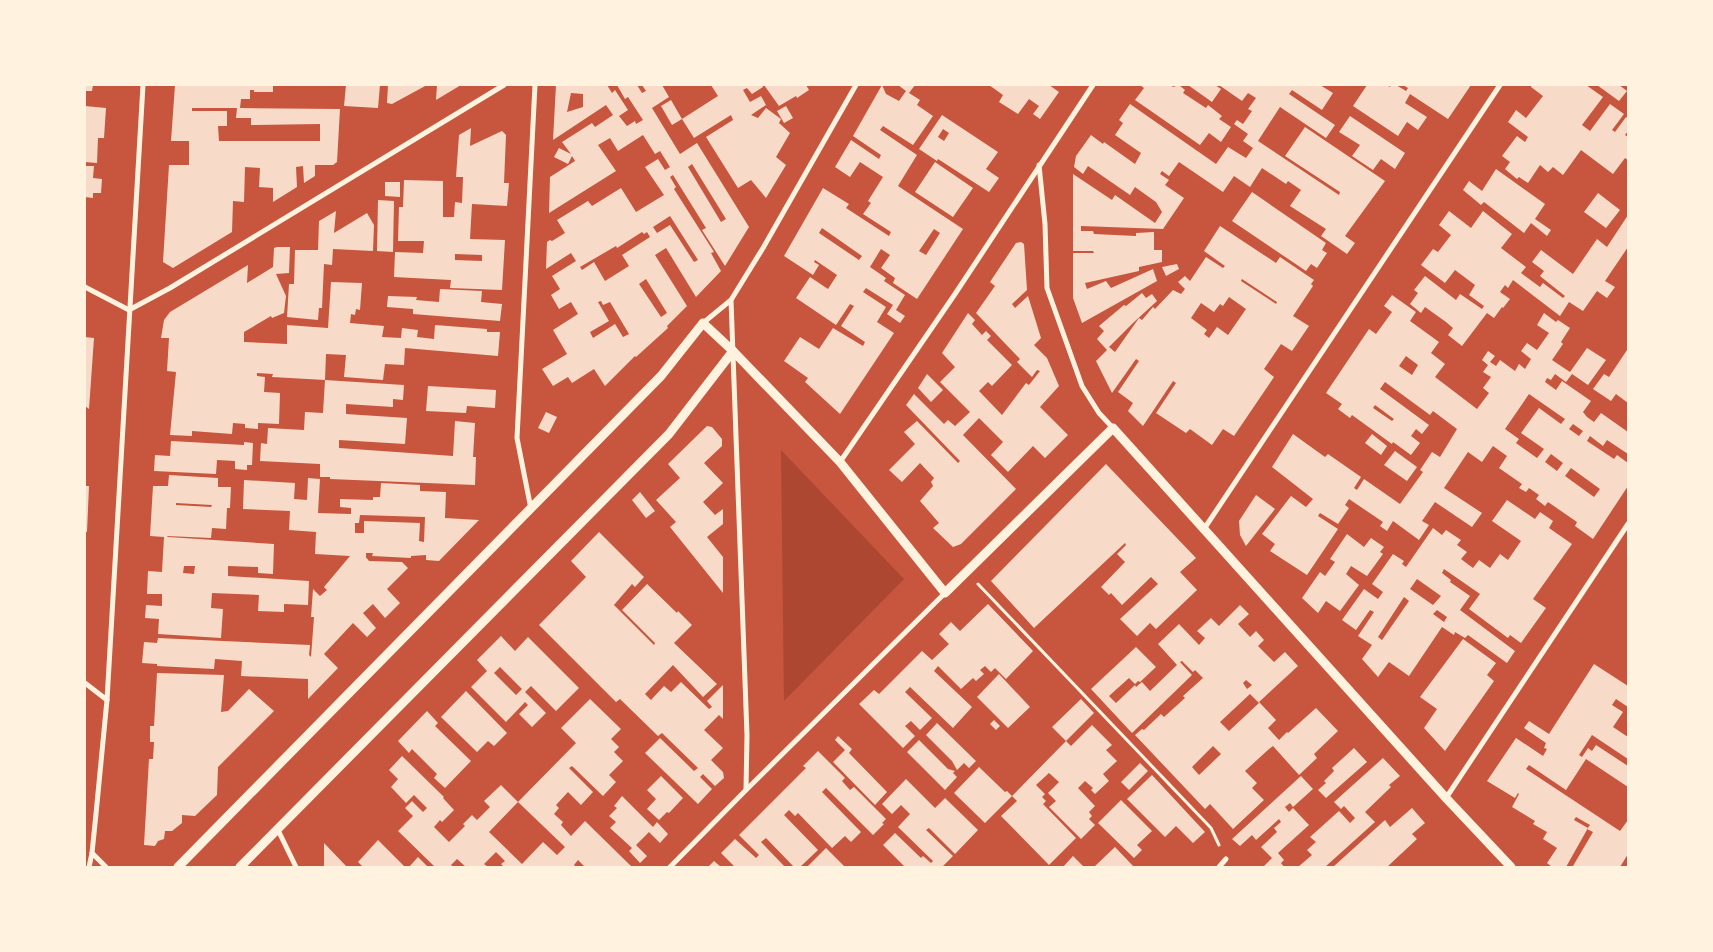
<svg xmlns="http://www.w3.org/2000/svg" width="1713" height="952" font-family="'Noto Serif',serif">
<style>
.green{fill:#ae4732}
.building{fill:#f7dbc8;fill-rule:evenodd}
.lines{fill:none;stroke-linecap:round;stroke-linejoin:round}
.path{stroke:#fff3e0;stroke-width:3}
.minor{stroke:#fff3e0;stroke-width:5}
.tertiary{stroke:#fff3e0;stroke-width:9}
</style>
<rect width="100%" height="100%" fill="#c8553d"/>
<polygon class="green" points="781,450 904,579 784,701"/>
<g class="building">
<polygon points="85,85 93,85 92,91 85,91"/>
<path d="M175 85H273V92H254V90H250V99H241L240 108 340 109 337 162 333 165H315V176L304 183 303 166 296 167 297 187 273 202V188L259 187 260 168 245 167 244 202 233 201 232 232 173 268 163 262 169 165H189V141H171ZM192 108H237L236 118H251V125L320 124V141H219L218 126H227V111H192Z"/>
<polygon points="346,85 380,85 378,108 344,106"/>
<polygon points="388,85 427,85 392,104 387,103"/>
<polygon points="437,85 461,85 436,100"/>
<path d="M556 85H607L612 93 615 90 628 110 619 116 627 126 635 121 636 124 643 120 628 97 625 99 617 85H637L642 93 646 91 642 85H662L669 97 652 108 680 154 697 143 749 227 725 266 702 230 706 228 673 175 670 177 676 187 674 189 714 252 711 253 721 271 696 297 666 248 655 255 687 306 667 326 668 328 636 357 635 356 605 386 594 369 572 383 568 377 553 386 542 369 567 354 553 330 578 314 571 302 559 309 551 295 560 289 552 276 576 261 571 253 546 269 547 242 550 240 552 241 565 233 557 220 588 201 592 206 621 188 636 212 664 195 645 167 658 159 665 170 670 167 660 151 655 154 643 135 618 151 610 138 598 145 616 171 549 213 550 177 575 161 572 156 568 164 554 157 559 148 571 154 562 142 592 123 595 127 613 115 606 105 553 140ZM571 93 583 94V107L567 112ZM692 164 726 219 721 222 688 167ZM670 216 698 260 694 262 670 225 657 233 653 227ZM642 232 644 234 647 232 650 237 622 255 629 266 605 281 594 262 582 270 580 267 616 246 617 248ZM646 279 667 313 661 317 639 284ZM601 301 603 305 610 302 629 334 623 337 615 324 593 338 590 332 609 321 598 302Z"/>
<polygon points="711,85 762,85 763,87 752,94 747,88 743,90 750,102 761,96 766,105 751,115 758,118 766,108 781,119 779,123 790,133 776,157 786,165 766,198 751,180 738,188 706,137 733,120 731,115 694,138 682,119 718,96"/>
<polygon points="764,85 806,85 809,90 797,98 796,96 779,106"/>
<path d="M882 85 886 94 899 101 906 91 898 85H915L909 93 920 100 917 105 933 116 913 145 883 126 880 130 917 155 898 186 963 229 917 299 893 283 895 278 881 268 890 255 881 249 870 267 886 278 884 281 905 295 896 310 905 316 900 323 887 314 893 305 866 288 863 292 886 307 877 322 894 333 840 414 805 382 808 378 784 361 800 337 819 349 833 328 863 346 865 342 841 326 854 306 850 304 836 325 796 298 810 277 828 289 837 275 815 260 814 262 819 265 813 275 784 256 823 188 849 204 846 208 889 236 891 232 863 214 871 203 868 201 883 177 860 162 850 177 835 167 851 140 879 159 881 155 853 136ZM822 228 862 256 859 260 819 233ZM934 229 940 233 926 255 919 251Z"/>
<polygon points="989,85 1049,85 1059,92 1040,119 1033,114 1039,106 1029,99 1018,114 999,102 1003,95"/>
<polygon points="1140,85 1171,85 1173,87 1179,85 1185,90 1183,93 1206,108 1208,105 1222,116 1219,119 1231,127 1221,142 1209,133 1200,145 1135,100 1144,88"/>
<polygon points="1188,85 1215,85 1221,89 1212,102"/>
<polygon points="1219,85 1320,85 1333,93 1322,110 1292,90 1289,94 1335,125 1326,138 1280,107 1258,141 1339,195 1340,192 1285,156 1305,127 1385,181 1345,236 1355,243 1347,254 1321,236 1326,229 1290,206 1301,190 1288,181 1286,184 1262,168 1250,187 1234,176 1223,192 1179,162 1169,176 1162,171 1160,174 1169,180 1165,185 1184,198 1163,229 1081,226 1081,231 1093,231 1094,234 1136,236 1136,233 1154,232 1154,250 1162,250 1162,262 1139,267 1139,271 1085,283 1087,289 1106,281 1111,288 1153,269 1157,281 1082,323 1073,298 1073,253 1094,253 1093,251 1073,251 1073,174 1112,200 1115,195 1155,223 1162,212 1156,202 1135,187 1130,195 1088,166 1083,174 1074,167 1076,156 1091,135 1103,144 1104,142 1135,164 1141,153 1115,135 1123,123 1119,120 1130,104 1216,164 1228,147 1246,158 1253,148 1243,141 1248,134 1234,124 1237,120 1243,124 1252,111 1248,109 1256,98 1248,93 1242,101"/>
<polygon points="1367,85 1387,85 1390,87 1391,85 1396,85 1406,91 1408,88 1403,85 1471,85 1448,119 1410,94 1405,103 1427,117 1418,130 1407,122 1398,136 1353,106"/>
<polygon points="1532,85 1586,85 1603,97 1582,125 1590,131 1610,104 1624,114 1612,130 1615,132 1626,117 1628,118 1628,131 1625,135 1628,137 1628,160 1625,158 1613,174 1581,150 1563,175 1553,167 1548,172 1540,165 1528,183 1519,177 1517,179 1505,169 1510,162 1502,156 1517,136 1525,142 1528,137 1508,122 1516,110 1526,118 1543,96 1531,87"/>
<polygon points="1597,85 1619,85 1627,91 1619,101"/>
<polygon points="671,100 682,119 672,125 661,106"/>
<polygon points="85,106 106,108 104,138 98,138 97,163 85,162"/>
<polygon points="786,106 793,118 784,123 777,111"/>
<path d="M942 115 998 152 986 169 999 178 989 192 938 159 937 161 919 149ZM943 129 949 133 944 141 938 137Z"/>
<polygon points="1350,116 1405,153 1395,169 1381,159 1373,170 1352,156 1360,145 1339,132"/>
<path d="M471 128 470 146 502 131 506 135 504 183H509L507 206 472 204 470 239 505 240 502 290 450 288 451 280 394 277 395 252 423 253 424 241H398L399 207H403L404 180 443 181V217H454L455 202 462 203 463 177H456L459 135ZM455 254 482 255V261L455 260Z"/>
<polygon points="935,162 973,188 953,217 915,192"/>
<polygon points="85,166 94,166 93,178 102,179 101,193 93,193 93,198 85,197"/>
<polygon points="1496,169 1545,204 1535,219 1551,230 1547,236 1531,223 1524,233 1484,202 1481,205 1463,190 1469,181 1482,191"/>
<polygon points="385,182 400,182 400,197 385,196"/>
<polygon points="1252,192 1326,243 1322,250 1327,253 1317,268 1311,264 1306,271 1232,221"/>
<polygon points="1598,193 1620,210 1606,228 1584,212"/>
<polygon points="378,200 394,201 393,252 377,251"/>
<polygon points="336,211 334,233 367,213 374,225 373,251 333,249 332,265 324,264 322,308 319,308 318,320 287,317 289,284 294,284 295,250 318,250 319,221"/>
<polygon points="1449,211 1471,228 1483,211 1512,234 1501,248 1526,267 1521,273 1540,287 1543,283 1563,298 1565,296 1540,276 1544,271 1532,262 1541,250 1573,274 1597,239 1607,247 1628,215 1628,247 1605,281 1615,287 1607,298 1597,291 1583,311 1569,302 1560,316 1513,280 1508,288 1505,285 1500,292 1510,299 1503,308 1502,307 1494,318 1487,313 1462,346 1448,335 1453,328 1446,322 1425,307 1421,313 1410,304 1418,293 1414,290 1425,276 1456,300 1460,294 1482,309 1484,306 1469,295 1475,285 1455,270 1445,283 1421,265 1433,249 1438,252 1451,235 1439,225"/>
<path d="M1220 226 1276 263 1280 257 1314 280 1311 284 1313 286 1293 316 1309 326 1292 351 1281 344 1264 369 1274 377 1234 436 1223 429 1212 445 1190 429 1186 433 1156 413 1176 383 1173 381 1143 426 1128 411 1133 403 1118 392 1139 361 1136 359 1112 393 1096 361 1107 350 1097 339 1104 331 1099 326 1124 305 1126 306 1142 293 1146 298 1152 294 1157 301 1133 323 1109 347 1115 352 1139 318 1142 320 1153 307 1155 309 1173 290 1181 294 1185 289 1178 282 1185 276 1190 281 1206 257 1223 268 1225 266 1204 251ZM1242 279 1277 302 1276 304 1241 281ZM1229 297 1246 309 1228 335 1217 327 1209 338 1204 334 1207 330 1191 318 1201 303 1214 312 1220 304 1223 306Z"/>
<polygon points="1021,242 1024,244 1027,290 1012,304 1015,308 1028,296 1041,338 1034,345 1047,358 1059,386 1040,407 1068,435 1045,458 1033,446 1008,472 991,455 1003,442 979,418 963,435 1016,489 961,544 953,547 933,528 939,523 920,501 933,486 931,482 934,478 920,463 902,482 889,470 915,444 904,432 917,421 958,463 960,461 906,405 914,394 944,424 948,420 955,426 970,412 940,382 955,367 942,353 968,313 975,320 972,324 982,335 986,331 991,336 987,340 1012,365 992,386 988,382 979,391 1002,415 1026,383 1029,385 1040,371 1037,370 1032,377 1017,362 1020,359 976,313 995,286 990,282 1016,243"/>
<polygon points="277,247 290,247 289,273 276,274 286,296 284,313 272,318 271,316 244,332 244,342 287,344 287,325 328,328 331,282 362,283 360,310 356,309 355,315 351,314 350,323 384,326 382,337 401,338 402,328 418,330 417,337 434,339 435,325 487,329 487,332 500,332 498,356 405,348 404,365 385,364 383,380 344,377 346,355 326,354 325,380 272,377 273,374 257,373 257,376 265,377 264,392 280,393 279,424 258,423 258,429 245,428 245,424 233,423 232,434 192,431 192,436 170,435 176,372 167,371 169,338 161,338 164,320 170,312 248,265 247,283 273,267 274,248"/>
<polygon points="1177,264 1179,269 1166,276 1162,267"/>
<polygon points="440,289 482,291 481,302 502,304 500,321 413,314 413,309 387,307 388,296 417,297 416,300 439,302"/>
<path d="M1392 295 1416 312 1410 321 1439 342 1431 353 1445 364 1435 377 1477 409 1489 393 1483 388 1491 377 1483 372 1488 365 1482 360 1488 351 1495 356 1490 362 1496 366 1500 360 1515 371 1519 364 1525 369 1531 359 1521 351 1527 343 1537 350 1549 333 1537 325 1544 313 1556 322 1558 320 1570 328 1561 342 1563 344 1552 360 1570 372 1587 348 1606 360 1588 385 1572 374 1566 382 1555 374 1551 380 1547 378 1545 382 1556 390 1562 381 1591 401 1583 412 1587 417 1594 422 1601 413 1628 432V454L1607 440 1603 446 1590 436 1587 441 1614 459 1617 455 1628 463V486L1593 539 1575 526 1577 522 1548 502 1545 506 1536 499 1539 495 1529 488 1526 492 1519 488 1522 484 1499 468 1507 456 1493 446 1482 462 1468 452 1444 488 1482 513 1472 527 1435 502 1422 521 1429 525 1419 540 1393 521 1387 531 1380 526 1383 522 1349 499 1345 505 1349 508 1338 524 1320 513 1318 516 1338 529 1307 575 1270 551 1275 544 1262 534 1291 496 1306 507 1313 499 1272 467 1293 434 1325 457 1328 454 1361 477 1354 488 1357 490 1364 479 1400 504 1423 472 1420 470 1432 452 1440 457 1457 429 1433 411 1430 415 1385 382 1380 389 1429 425 1422 434 1416 429 1411 436 1420 443 1411 455 1393 442 1392 444 1352 415 1350 418 1338 409 1342 404 1326 393 1369 329 1376 334 1392 312 1384 306ZM1406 356 1418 365 1412 375 1399 366ZM1529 394 1565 419 1561 424 1539 408 1521 433 1544 449 1537 458 1516 443 1519 439 1505 429ZM1375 405 1394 419 1392 421 1373 408ZM1573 424 1583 431 1579 436 1569 429ZM1551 454 1563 463 1557 471 1545 462ZM1571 468 1600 489 1594 497 1565 476Z"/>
<polygon points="85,337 94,338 89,409 85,406"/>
<polygon points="1627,350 1628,351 1628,403 1616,394 1611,401 1593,389 1604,374 1609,377"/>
<polygon points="927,374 943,390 931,402 918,388"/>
<polygon points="325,380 404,385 403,400 393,399 393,407 346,404 346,414 407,418 405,444 339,440 339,448 453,456 455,421 475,423 473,457 476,457 475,485 330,479 330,477 320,477 320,464 260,461 261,443 267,444 268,428 304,430 305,412 323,413"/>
<polygon points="428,386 496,390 495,408 467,406 466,413 426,411"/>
<polygon points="546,412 557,417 549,433 538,428"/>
<polygon points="707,426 712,427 722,439 722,446 704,463 723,483 703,502 715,515 723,509 723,524 707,537 723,557 723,593 670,527 676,522 656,500 680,478 668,464"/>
<polygon points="1372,434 1387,446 1381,455 1365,443"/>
<polygon points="171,441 244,445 244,442 253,443 252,465 247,465 247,470 235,469 235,461 217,460 216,474 154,471 155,455 170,456"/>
<polygon points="1395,451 1417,467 1407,481 1384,465"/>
<polygon points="1106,464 1196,558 1180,572 1197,590 1156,629 1150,623 1137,636 1120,619 1158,584 1151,577 1122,605 1111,593 1109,595 1101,587 1125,562 1117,554 1126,545 1125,543 1034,628 991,581"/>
<path d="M169 475 218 478V487H231L230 508H227L226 529 212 528 211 538 167 536 168 537 274 544 273 574 258 573V567L228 566V576L309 581 308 605 284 604V612L258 611 259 595 212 593 211 608 223 609 221 638 158 634 159 619 145 618 146 605 162 606V594H147L148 571 162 572 164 537 150 536 153 486H168ZM176 503 212 505 211 507 176 505ZM184 566H195L194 574 183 573Z"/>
<path d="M308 478 320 479 318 513 351 514V508L340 507V499L373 500V497H380L381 483 420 485V491L446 492 445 518 479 520 439 561 426 560V555L411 556V558L372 556 373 553H366V557L365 556 369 561 402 562 408 568 387 589 400 603 385 618 373 604 363 613 376 628 367 637 353 623 324 654 338 668 308 699V679L241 676 242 661 215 659 214 669 157 666V664L142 663 144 642 157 643 158 638 310 645 309 655 311 657 314 617H311L313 589 320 596 327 590 324 587 350 556 315 554 316 532 289 530 290 511 243 509 244 480 295 483 294 499 307 500ZM360 515 425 517 424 542 419 541 420 523 364 521V533H355V523H359Z"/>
<polygon points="85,486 89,486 87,532 85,532"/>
<polygon points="640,492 655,511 646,518 632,500"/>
<polygon points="1256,495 1275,509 1246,546 1240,535 1239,521"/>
<path d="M1507 500 1535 519 1540 512 1553 521 1549 528 1572 544 1533 599 1546 608 1521 643 1510 635 1508 638 1469 609 1480 594 1444 569 1442 573 1451 580 1450 582 1470 596 1460 610 1515 651 1507 663 1468 635 1465 638 1455 632 1454 635 1442 627 1409 676 1389 662 1378 677 1362 659 1372 645 1358 636 1374 612 1370 610 1356 630 1342 620 1364 589 1378 599 1383 592 1372 584 1393 554 1404 561 1402 564 1406 567 1433 528 1442 535 1446 530 1461 540 1457 545 1467 552 1461 559 1473 568 1479 560 1490 568 1500 554 1508 560 1521 541 1492 521ZM1417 579 1441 596 1433 605 1410 589ZM1404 597 1409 601 1382 640 1378 637ZM1437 610 1447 617 1444 622 1433 614Z"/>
<polygon points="599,532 644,577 635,587 632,584 614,605 654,645 655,643 622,610 647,584 677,613 678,611 692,625 674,643 717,684 703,697 673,665 645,694 651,700 664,686 671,692 681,682 709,709 712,707 707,701 723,685 723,719 719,715 704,730 723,748 711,760 723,772 724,778 715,786 703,774 700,777 712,789 698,804 645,753 660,738 694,771 698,768 662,733 658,736 620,699 616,702 539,625 586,577 571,561"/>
<polygon points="1347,534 1364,547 1371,538 1384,547 1380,552 1383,554 1367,576 1351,566 1346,574 1359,585 1340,611 1326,601 1318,613 1302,598 1320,572 1325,576 1335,562 1330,559"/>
<polygon points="988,604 1033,651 1006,679 995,668 991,672 985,666 980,670 984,674 976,681 973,678 961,689 938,666 934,671 972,707 953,728 910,687 905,692 932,718 920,730 911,721 905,726 915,736 903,748 859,704 874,690 879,694 922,651 932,660 949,644 939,634 951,622 960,631"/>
<path d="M1240 605 1249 614 1238 624 1250 637 1256 631 1264 640 1258 646 1274 662 1285 652 1298 666 1259 702 1276 720 1268 728 1279 740 1287 732 1288 733 1316 708 1338 731 1314 754 1317 758 1299 775 1273 746 1269 749 1245 771 1257 783 1252 788 1264 800 1233 829 1210 804 1205 809 1135 735 1142 729 1144 730 1161 714 1164 717 1185 698 1183 696 1203 678 1195 670 1193 672 1182 661 1180 662 1192 675 1132 733 1091 689 1136 647 1156 667 1140 682 1138 681 1135 684 1129 678 1109 696 1116 703 1135 685 1136 687 1142 682 1150 691 1177 665 1158 644 1179 624 1199 645 1205 638 1197 631 1211 618 1219 626ZM1246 680 1252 685 1247 689 1243 683ZM1250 694 1259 703 1229 731 1220 722ZM1213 746 1221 754 1199 775 1192 767Z"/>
<path d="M501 636 515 651 528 637 579 688 556 711 531 686 525 692 546 713 532 727 519 714 528 705 525 702 506 722 471 687 487 671 477 660ZM500 667 522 689 516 695 494 673Z"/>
<polygon points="1463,639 1496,663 1487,675 1494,681 1445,751 1424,728 1437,709 1420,697"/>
<polygon points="1594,664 1628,686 1628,707 1616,699 1612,705 1623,712 1613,727 1628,737 1628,759 1592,735 1579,755 1582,757 1588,748 1592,751 1596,745 1628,766 1628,787 1586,759 1566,790 1529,765 1526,769 1620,831 1628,820 1628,854 1620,867 1573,866 1593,832 1587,829 1590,825 1576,817 1574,820 1588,828 1566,867 1552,867 1547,863 1557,848 1543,839 1547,832 1533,824 1535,821 1512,807 1519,794 1518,793 1515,798 1487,781 1516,738 1543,756 1547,749 1544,748 1546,743 1524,728 1529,721 1549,734"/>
<polygon points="157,673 224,675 221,712 228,711 249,689 274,711 218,767 217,795 195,816 182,815 182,823 172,831 165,831 164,839 158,841 155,846 144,845 149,759 153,759 154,742 150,742 150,726 154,726"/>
<polygon points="999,674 1030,707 1008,728 977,697"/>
<polygon points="466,691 507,733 494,746 488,741 477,752 441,717"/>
<polygon points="590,699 621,729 611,739 619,747 614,752 623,761 609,775 616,782 603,796 572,766 569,768 593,792 581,805 568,792 556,805 559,808 554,814 563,822 561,825 571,836 585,821 632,867 585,867 578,860 574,865 576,867 504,867 501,864 505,861 496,852 484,864 488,867 466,867 457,859 451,865 453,867 435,867 398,831 413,816 405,808 412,801 423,812 427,808 414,795 406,803 391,787 398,779 389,770 402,756 444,797 443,798 454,810 442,822 440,820 434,827 449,842 465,826 463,824 472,815 477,820 490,807 484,801 501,785 518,802 489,832 522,864 543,842 557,855 565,847 518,802 576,743 561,728"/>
<polygon points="1081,699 1094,713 1066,741 1071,746 1092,725 1112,745 1106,750 1117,761 1103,774 1109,781 1095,794 1091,790 1093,788 1085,781 1078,788 1095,806 1089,812 1092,816 1089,819 1095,825 1081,839 1049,807 1056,801 1048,793 1059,782 1049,773 1036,785 1045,794 1042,797 1046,801 1043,804 1076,838 1049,865 1001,816 1017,801 1012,796 1066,741 1052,727"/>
<polygon points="427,711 438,723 435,726 471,761 445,788 434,778 437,774 412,749 409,753 398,741"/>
<polygon points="994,720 1000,726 996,730 990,724"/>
<polygon points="937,723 976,761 969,768 964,763 957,770 952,761 926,735"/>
<polygon points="838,736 852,749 849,753 887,792 875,805 833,762 845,750 835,740"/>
<polygon points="919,740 948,769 955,771 953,773 957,777 945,790 907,752"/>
<polygon points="1354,748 1367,762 1326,798 1318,790 1326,783 1324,781 1334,771 1332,768"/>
<polygon points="818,751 845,778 842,781 850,790 854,787 886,819 882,823 884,824 873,835 826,788 822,792 861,832 851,842 845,836 832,848 798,813 795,816 789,810 784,815 818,850 800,867 794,867 766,838 761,842 785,867 735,867 721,853 735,839 756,858 759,855 739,835 806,768 803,766"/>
<polygon points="1383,758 1400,776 1389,785 1391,787 1365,812 1375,822 1325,867 1298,867 1312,855 1307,850 1316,842 1310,837 1339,811 1350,823 1355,818 1344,806 1341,809 1334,802"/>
<polygon points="1140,763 1148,771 1129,790 1121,782"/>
<polygon points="979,767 1005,792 1007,791 1012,796 985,823 954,793"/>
<polygon points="1152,775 1205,832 1193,843 1176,826 1165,837 1127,799"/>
<polygon points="661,776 683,798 669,813 667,812 659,820 647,809 656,799 647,790"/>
<polygon points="1301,776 1313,789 1293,807 1290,803 1285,807 1289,812 1293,808 1309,825 1278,853 1284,860 1281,863 1284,867 1263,867 1272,858 1261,847 1277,832 1274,828 1281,822 1279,819 1256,840 1252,835 1240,846 1232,839"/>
<polygon points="906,779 935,808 945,798 978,830 955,854 929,828 926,830 953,856 942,867 905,867 883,845 895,833 921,858 923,856 931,863 933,861 898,827 910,814 901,805 892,814 882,804"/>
<polygon points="622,796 653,827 657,822 668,834 660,843 649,832 636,845 647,856 640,863 629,851 632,848 610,828 616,822 609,816 617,808 614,806"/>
<polygon points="1121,800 1152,831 1137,845 1142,850 1134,858 1098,823"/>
<polygon points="1412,808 1425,823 1412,834 1417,839 1387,867 1333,867 1385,820 1390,827"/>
<polygon points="378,840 405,867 363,867 358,862"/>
<polygon points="324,843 347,867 324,867"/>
<polygon points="1115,847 1134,867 1094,867"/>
<polygon points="826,848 845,867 807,867"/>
<polygon points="1073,856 1084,867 1063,867"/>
<polygon points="418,857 428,867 409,867"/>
<polygon points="714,861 721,867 708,867"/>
</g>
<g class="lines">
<polyline class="path" points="978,584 1211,828 1219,845"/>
<g class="minor">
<polyline points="1039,165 1045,224 1047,288 1082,386 1099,413 1113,428"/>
<polyline points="85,287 129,310 170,288 504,85"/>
<polyline points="731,300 747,735 746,790"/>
<polyline points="703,323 731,300 763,248 856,85"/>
<polyline points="840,462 955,294 1093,85"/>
<polyline points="531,509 517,438 535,85"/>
<polyline points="1204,529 1500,85"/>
<polyline points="85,683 107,700"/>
<polyline points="1446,798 1628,524"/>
<polyline points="278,830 296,867"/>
<polyline points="92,853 106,867"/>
<polyline points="89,867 92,853 96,814 107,700 143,85"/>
<polyline points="670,867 746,790 945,593"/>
<polyline points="1219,867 1226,859"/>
</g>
<g class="tertiary">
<polyline points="178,867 661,376 703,323 733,351 840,462 945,593 1113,428 1446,798 1511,867"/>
<polyline points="240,867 669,434 733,351"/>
</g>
</g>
<rect width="1713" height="952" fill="none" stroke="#fff3e0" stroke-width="172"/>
</svg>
